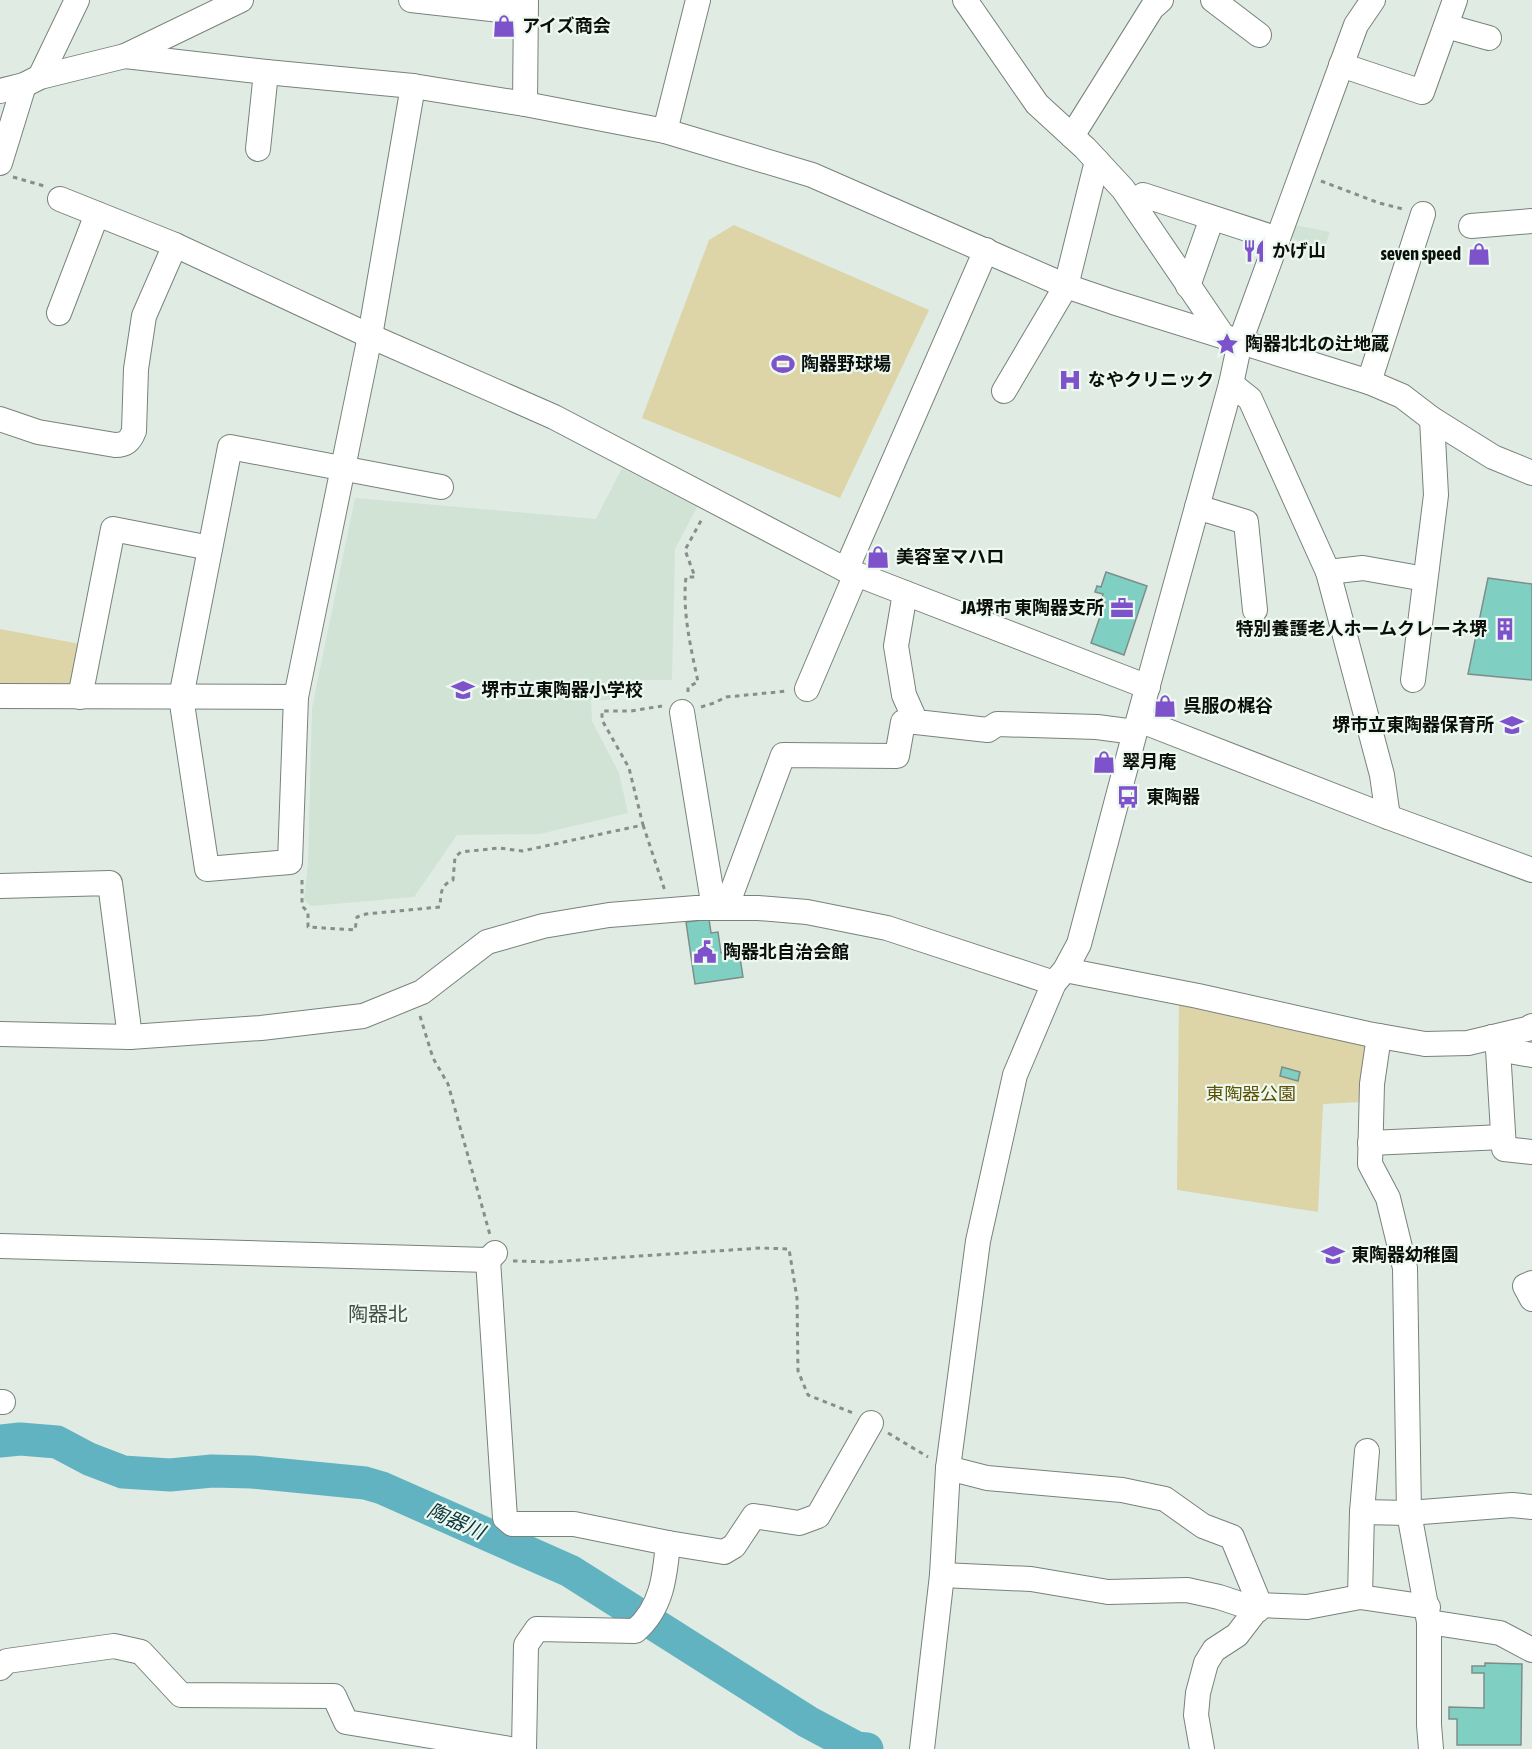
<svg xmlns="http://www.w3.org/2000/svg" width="1532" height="1749" font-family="'Asap Condensed','Noto Sans JP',sans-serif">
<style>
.built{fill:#d0e3d5}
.green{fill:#ddd4a8}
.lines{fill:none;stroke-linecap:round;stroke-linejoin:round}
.river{stroke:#62b3c2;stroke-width:33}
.building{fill:#7fd0c3;stroke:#7f8d8a;stroke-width:1.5}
.minor-casing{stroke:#78827b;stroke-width:26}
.path{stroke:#878f89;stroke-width:3;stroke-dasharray:4.5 4.5;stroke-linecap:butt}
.minor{stroke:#fff;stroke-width:24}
.labels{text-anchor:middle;stroke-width:4.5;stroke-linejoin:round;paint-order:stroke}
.poi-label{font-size:18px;font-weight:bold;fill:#0b0f0c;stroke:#edf9f0;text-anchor:start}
.park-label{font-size:18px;fill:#5d5000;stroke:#edf9f0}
.neighbourhood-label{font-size:20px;fill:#444e47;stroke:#edf9f0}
.water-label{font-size:20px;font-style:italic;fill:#0b333a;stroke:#edf9f0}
</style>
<rect width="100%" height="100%" fill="#e0ece3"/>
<g class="built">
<polygon points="1295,225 1330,232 1323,251 1291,238"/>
<polygon points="622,468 697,507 675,549 672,680 610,680 610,700 591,700 592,721 619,773 628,813 540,834 457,835 414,897 311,906 304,900 308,862 312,708 355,498 596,519"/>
</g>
<g class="green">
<polygon points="734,225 929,310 840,498 642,418 709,240"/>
<polygon points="0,629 80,644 73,680 67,686 0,684"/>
<polygon points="1179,999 1365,1040 1367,1046 1360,1102 1323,1104 1318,1212 1177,1190"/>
</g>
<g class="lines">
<polyline class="river" points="0,1441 20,1439 57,1442 89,1459 123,1472 170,1475 212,1471 252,1472 365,1483 382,1488 570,1571 808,1722 857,1748 867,1749"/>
</g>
<g class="building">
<polygon points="1106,572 1147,586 1124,655 1091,643 1105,602 1101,601 1103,594 1095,592 1097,586 1101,587"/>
<polygon points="1488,578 1532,584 1532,680 1468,674"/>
<polygon points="709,919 711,933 718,932 721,953 739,951 743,977 695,984 686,922"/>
<polygon points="1282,1067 1300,1072 1298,1081 1280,1076"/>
<polygon points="1485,1663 1522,1664 1521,1745 1457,1745 1457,1719 1449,1719 1449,1707 1484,1708 1484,1673 1472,1673 1472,1666 1485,1666"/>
</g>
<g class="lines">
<g class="minor-casing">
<g id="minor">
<polyline points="411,0 525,13"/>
<polyline points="965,0 1037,104 1085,148 1123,189 1223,336"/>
<polyline points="1213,0 1259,35"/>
<polyline points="1446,26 1489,38"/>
<polyline points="125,56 266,72 413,86 525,104 665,131 812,175 1066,286 1113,302 1369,382 1402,396 1432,419 1493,457 1532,473"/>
<polyline points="1341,65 1422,92 1455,0"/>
<polyline points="40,77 77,0"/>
<polyline points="0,91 24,85 40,77 125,56 241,0"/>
<polyline points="525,104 526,0"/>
<polyline points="665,131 698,0"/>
<polyline points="1072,136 1152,8 1161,0"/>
<polyline points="258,149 266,72"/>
<polyline points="0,163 24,85"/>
<polyline points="1143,195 1278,239"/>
<polyline points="60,199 175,245 370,336 554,417 846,570 1148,687"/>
<polyline points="1471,226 1532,221"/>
<polyline points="1188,286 1212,218"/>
<polyline points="59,313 97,214"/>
<polyline points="1369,382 1423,214"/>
<polyline points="1231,384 1250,399 1328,572 1382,775 1388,817"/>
<polyline points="1004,391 1066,286 1097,161"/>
<path d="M0 419 38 432 115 445C126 445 130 441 134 431L136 369 144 316 175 245"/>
<polyline points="1197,507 1246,522 1255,610"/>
<polyline points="846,570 986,250"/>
<polyline points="1328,572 1363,568 1425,579"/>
<polyline points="905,593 896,646 904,695 916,722 988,730 997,724 1097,727 1135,732"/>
<polyline points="1413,680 1436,495 1432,419"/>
<polyline points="807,689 856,574"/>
<polyline points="0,696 296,697 370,336 413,86"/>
<polyline points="80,697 113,529 210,548"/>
<polyline points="296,697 290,862 207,869 181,697 230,447 441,487"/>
<polyline points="682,712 714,908"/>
<polyline points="1139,720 1388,817 1532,870"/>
<polyline points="0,886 110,883 130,1037"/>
<polyline points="726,908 783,755 897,756 903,722 916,722"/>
<polyline points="1065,970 1198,996 1368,1034 1425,1044 1468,1043 1527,1029 1532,1026"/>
<polyline points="0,1034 130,1037 261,1028 363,1016 422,992 487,942 543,926 609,915 696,908 758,908 807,912 887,928 1054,983"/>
<polyline points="1379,1036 1372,1084 1370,1164 1388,1198 1405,1268 1409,1513 1429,1622 1429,1725 1431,1749"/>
<polyline points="1492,1037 1498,1049 1504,1149 1532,1152"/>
<polyline points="1498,1049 1532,1055"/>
<polyline points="1370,1143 1503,1137"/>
<polyline points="0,1246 488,1260 495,1253"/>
<polyline points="488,1260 505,1518 512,1524 574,1524 668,1543 724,1552 734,1546 754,1516 799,1523 818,1516 871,1423"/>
<polyline points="1532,1283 1525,1286 1532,1299"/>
<polyline points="0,1402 3,1402"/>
<polyline points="948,1468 987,1478 1122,1490 1165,1499 1203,1526 1232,1537 1260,1605 1307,1607 1360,1597 1428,1607"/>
<polyline points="1362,1512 1409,1513 1512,1505 1532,1507"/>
<polyline points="942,1575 1031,1579 1108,1592 1187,1590 1219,1597 1258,1610"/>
<polyline points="1360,1597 1362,1512 1367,1451"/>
<polyline points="1429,1622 1500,1633 1532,1650"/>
<polyline points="0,1668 7,1661 114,1646 141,1652 181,1695 334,1696 346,1722 510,1749"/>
<path d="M524 1749 526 1645 537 1629 635 1631C662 1608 665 1576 668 1543"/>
<polyline points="922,1749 942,1575 948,1468 978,1241 1015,1075 1054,983 1065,970 1079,944 1135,732 1231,384 1240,342 1356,25 1373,0"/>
<polyline points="1202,1749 1196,1715 1198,1693 1206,1663 1214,1650 1237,1635 1260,1605"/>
</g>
</g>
<g class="path">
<polyline points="13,177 44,186"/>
<polyline points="1321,181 1379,203 1403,209"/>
<path d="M688 692V687L698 682C691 648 682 612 686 577H695L685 550 703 517"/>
<polyline points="701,707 714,703 726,697 788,691"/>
<polyline points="643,825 665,891"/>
<path d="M302 880V906L308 912V927L355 930 357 917 366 914 440 907C441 894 440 885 453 880L455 857 461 852 499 848 522 851 643 825 629 768 602 720V711H631L662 706"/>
<polyline points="420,1016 433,1058 448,1084 490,1235"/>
<polyline points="513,1261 550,1262 761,1248 789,1249 797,1298 798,1371 808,1395 853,1413"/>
<polyline points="888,1433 928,1457"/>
</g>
<use href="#minor" class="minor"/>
</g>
<defs>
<g id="shop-bare" transform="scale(1.8)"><path d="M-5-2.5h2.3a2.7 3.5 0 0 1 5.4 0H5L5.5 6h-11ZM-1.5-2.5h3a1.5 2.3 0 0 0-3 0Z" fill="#7d52cb" stroke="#edf9f0" stroke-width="2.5" paint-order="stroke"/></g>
<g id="restaurant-bare" transform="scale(1.8)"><path d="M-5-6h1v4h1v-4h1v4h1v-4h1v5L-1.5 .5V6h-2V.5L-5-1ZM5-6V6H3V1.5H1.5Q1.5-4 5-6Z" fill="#7d52cb" stroke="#edf9f0" stroke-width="2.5" paint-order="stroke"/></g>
<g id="sight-bare" transform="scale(1.8)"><path d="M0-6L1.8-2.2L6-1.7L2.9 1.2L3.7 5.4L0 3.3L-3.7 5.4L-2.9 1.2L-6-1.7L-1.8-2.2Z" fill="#7d52cb" stroke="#edf9f0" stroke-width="2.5" paint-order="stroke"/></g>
<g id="stadium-bare" transform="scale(1.8)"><path d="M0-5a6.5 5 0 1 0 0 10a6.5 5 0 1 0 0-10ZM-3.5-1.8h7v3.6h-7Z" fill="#7d52cb" stroke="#edf9f0" stroke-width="2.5" paint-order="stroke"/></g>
<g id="hospital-bare" transform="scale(1.8)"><path d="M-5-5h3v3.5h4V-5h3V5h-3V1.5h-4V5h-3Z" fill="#7d52cb" stroke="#edf9f0" stroke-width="2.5" paint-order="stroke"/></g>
<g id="office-bare" transform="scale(1.8)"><path d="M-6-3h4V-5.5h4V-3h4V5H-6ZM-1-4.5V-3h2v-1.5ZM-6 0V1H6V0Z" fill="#7d52cb" stroke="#edf9f0" stroke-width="2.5" paint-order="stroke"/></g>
<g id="building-bare" transform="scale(1.8)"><path d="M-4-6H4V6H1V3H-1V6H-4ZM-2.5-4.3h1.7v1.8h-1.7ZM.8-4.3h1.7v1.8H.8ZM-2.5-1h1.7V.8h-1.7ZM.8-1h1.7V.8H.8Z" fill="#7d52cb" stroke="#edf9f0" stroke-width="2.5" paint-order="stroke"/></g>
<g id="school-bare" transform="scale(1.8)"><path d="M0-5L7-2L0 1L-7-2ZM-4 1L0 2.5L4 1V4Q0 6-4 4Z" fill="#7d52cb" stroke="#edf9f0" stroke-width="2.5" paint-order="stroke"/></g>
<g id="bus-bare" transform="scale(1.8)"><path d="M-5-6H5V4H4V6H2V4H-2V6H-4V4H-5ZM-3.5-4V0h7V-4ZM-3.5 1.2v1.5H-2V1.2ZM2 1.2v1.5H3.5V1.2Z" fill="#7d52cb" stroke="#edf9f0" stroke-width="2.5" paint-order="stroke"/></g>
<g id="civic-bare" transform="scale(1.8)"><path d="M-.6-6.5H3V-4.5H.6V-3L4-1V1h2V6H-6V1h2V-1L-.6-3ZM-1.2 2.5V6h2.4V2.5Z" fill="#7d52cb" stroke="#edf9f0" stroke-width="2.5" paint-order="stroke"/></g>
</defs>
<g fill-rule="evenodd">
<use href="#shop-bare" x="504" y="26"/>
<use href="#restaurant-bare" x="1254" y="251"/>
<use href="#shop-bare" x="1479" y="254"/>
<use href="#sight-bare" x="1227" y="344"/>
<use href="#stadium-bare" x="783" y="364"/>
<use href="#hospital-bare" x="1070" y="380"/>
<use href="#shop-bare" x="878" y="557"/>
<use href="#office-bare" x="1122" y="608"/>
<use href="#building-bare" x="1505" y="629"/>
<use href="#school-bare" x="463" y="690"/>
<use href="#shop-bare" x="1165" y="706"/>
<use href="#school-bare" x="1512" y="725"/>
<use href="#shop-bare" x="1104" y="762"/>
<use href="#bus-bare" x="1128" y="797"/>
<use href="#civic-bare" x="705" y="952"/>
<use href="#school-bare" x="1333" y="1255"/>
</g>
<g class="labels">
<g class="poi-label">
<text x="522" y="32">アイズ商会</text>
<text x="1272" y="257">かげ山</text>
<text x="1461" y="260" text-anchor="end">seven speed</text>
<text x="1245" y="350">陶器北北の辻地蔵</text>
<text x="801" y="370">陶器野球場</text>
<text x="1088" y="386">なやクリニック</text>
<text x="896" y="563">美容室マハロ</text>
<text x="1104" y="614" text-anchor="end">JA堺市 東陶器支所</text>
<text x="1487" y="635" text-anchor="end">特別養護老人ホームクレーネ堺</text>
<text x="481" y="696">堺市立東陶器小学校</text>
<text x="1183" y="712">呉服の梶谷</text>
<text x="1494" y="731" text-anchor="end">堺市立東陶器保育所</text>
<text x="1122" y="768">翠月庵</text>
<text x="1146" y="803">東陶器</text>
<text x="723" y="958">陶器北自治会館</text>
<text x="1351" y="1261">東陶器幼稚園</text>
</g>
<g class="park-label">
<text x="1251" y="1100">東陶器公園</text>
</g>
<g class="neighbourhood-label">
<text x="378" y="1321">陶器北</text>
</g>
<g class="water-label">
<text transform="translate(456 1521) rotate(24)" y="7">陶器川</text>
</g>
</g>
</svg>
